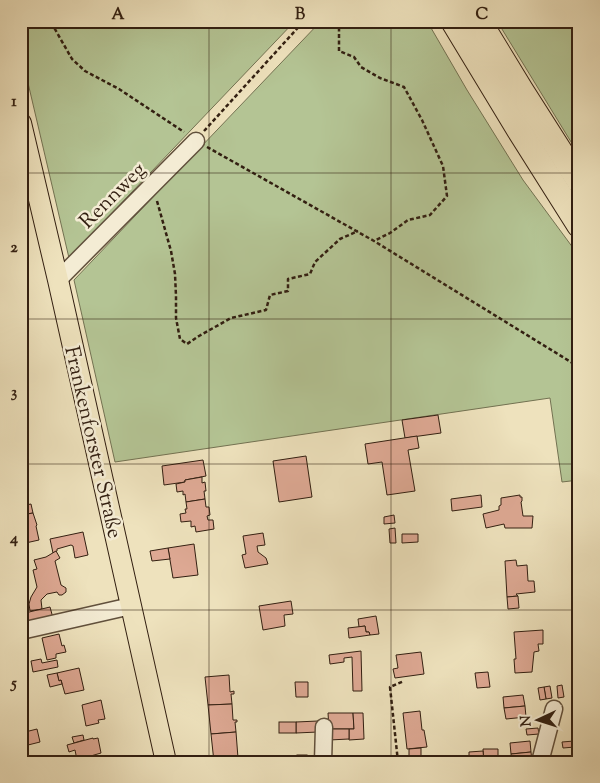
<svg xmlns="http://www.w3.org/2000/svg" width="600" height="783" font-family="'Sorts Mill Goudy',serif">
<style>
.green{fill:#b4c494;stroke:#737252}
.building{fill:#dea994;stroke:#321f11}
.lines{fill:none;stroke-linecap:round;stroke-linejoin:round}
.minor-casing{stroke:#61503c;stroke-width:19}
.major-casing{stroke:#321f11;stroke-width:22}
.highway-casing{stroke:#321f11;stroke-width:26}
.path{stroke:#321f11;stroke-width:2.5;stroke-dasharray:4 2.5;stroke-linecap:butt}
.minor{stroke:#f4ecd4;stroke-width:16}
.major{stroke:#eee2bd;stroke-width:20}
.highway{stroke:#eee2bd;stroke-width:24}
.grid{fill:none;stroke:#321f11;stroke-width:1;stroke-opacity:0.55}
.labels{text-anchor:middle;stroke-width:5;stroke-linejoin:round;paint-order:stroke}
.street-label{font-size:21px;fill:#321f11;stroke:#f4ecd4}
.neatline{fill:none;stroke:#321f11;stroke-width:2}
.grid-label{font-size:16px;text-anchor:middle;font-weight:bold;fill:#321f11}
</style>
<rect width="100%" height="100%" fill="#eee2bd"/>
<filter id="stains"><feTurbulence type="fractalNoise" baseFrequency=".004" numOctaves="4"/><feColorMatrix values="0 0 0 0 .2 0 0 0 0 .09 0 0 0 0 .02 0 0 0 .5 -.17"/></filter>
<radialGradient id="worn" r=".72"><stop offset=".6" stop-color="#630" stop-opacity="0"/><stop offset="1" stop-color="#630" stop-opacity=".3"/></radialGradient>
<g class="green">
<polygon points="21,21 295,21 69,258 21,53"/>
<polygon points="321,21 427,21 467,90 523,180 579,256 579,480 562,482 550,398 115,462 74,280"/>
<polygon points="497,21 579,21 579,155"/>
</g>
<g class="building">
<polygon points="438,415 441,433 405,438 402,420"/>
<polygon points="24,436 26,446 21,448 21,437"/>
<polygon points="417,436 419,448 408,450 415,491 387,495 382,462 368,464 365,444"/>
<polygon points="306,456 312,497 279,502 273,461"/>
<polygon points="203,460 206,476 185,480 185,482 164,485 162,466"/>
<polygon points="202,477 202,483 205,482 206,491 204,491 205,499 186,502 185,494 183,495 183,491 177,492 176,484 185,482 185,480"/>
<polygon points="481,495 482,507 452,511 451,499"/>
<polygon points="520,495 520,497 522,497 522,501 521,502 523,516 533,516 532,528 505,528 504,524 486,528 483,514 499,510 499,506 501,505 501,498"/>
<polygon points="205,499 206,507 209,507 210,515 207,516 208,520 213,520 214,529 196,532 195,526 191,527 191,521 181,522 180,514 186,513 185,509 187,509 186,502"/>
<polygon points="31,504 33,513 21,515 21,506"/>
<polygon points="33,513 37,525 36,526 39,540 21,544 21,515"/>
<polygon points="394,515 395,523 384,524 384,517"/>
<polygon points="395,528 396,543 390,543 389,529"/>
<polygon points="83,532 88,555 75,558 73,546 71,545 57,549 57,551 53,553 50,539"/>
<polygon points="263,533 265,545 257,546 258,552 266,558 268,564 245,568 242,555 246,554 243,536"/>
<polygon points="402,534 418,534 418,542 402,543"/>
<polygon points="194,544 198,575 173,578 168,548"/>
<polygon points="168,548 170,559 152,561 150,551"/>
<polygon points="56,551 60,558 55,561 61,585 66,588 66,592 62,595 59,595 57,592 47,594 41,600 42,609 30,611 29,604 31,597 37,587 33,570 37,569 34,560 46,557"/>
<polygon points="516,560 517,566 527,565 528,581 534,581 535,592 516,594 518,596 507,597 505,561"/>
<polygon points="518,596 519,608 508,609 507,597"/>
<polygon points="291,601 293,614 284,615 285,626 263,630 259,606"/>
<polygon points="50,607 53,618 27,624 25,613"/>
<polygon points="376,616 379,634 370,635 369,632 366,632 365,626 359,627 358,619"/>
<polygon points="365,626 366,632 369,632 370,635 349,638 348,628"/>
<polygon points="543,630 543,644 538,644 539,651 534,652 532,672 515,673 514,659 516,659 514,632"/>
<polygon points="59,634 62,646 64,645 66,652 56,654 56,658 47,660 42,638"/>
<polygon points="361,651 362,691 353,691 352,657 344,658 344,662 330,664 329,655"/>
<polygon points="421,652 424,674 395,678 393,669 398,668 396,655"/>
<polygon points="41,659 42,663 57,660 58,667 33,672 31,661"/>
<polygon points="79,668 84,690 65,694 61,680 59,681 57,673"/>
<polygon points="488,672 490,687 477,688 475,673"/>
<polygon points="57,673 59,681 61,680 62,684 50,687 47,675"/>
<polygon points="229,675 230,692 234,691 234,694 231,694 232,704 208,705 205,677"/>
<polygon points="295,682 308,682 308,697 296,697"/>
<polygon points="562,685 564,697 558,698 557,686"/>
<polygon points="550,686 552,698 546,699 544,687"/>
<polygon points="544,687 546,699 540,700 538,688"/>
<polygon points="523,695 525,706 504,708 503,697"/>
<polygon points="101,700 105,719 98,720 99,723 86,726 82,705"/>
<polygon points="232,704 233,720 237,720 237,722 235,722 236,732 211,734 208,705"/>
<polygon points="525,706 526,717 506,719 504,708"/>
<polygon points="420,711 422,730 424,730 427,747 407,749 403,713"/>
<polygon points="328,713 353,713 354,729 329,729"/>
<polygon points="353,713 363,713 364,739 349,740 349,729 354,729"/>
<polygon points="577,718 579,718 579,729 575,729 574,719"/>
<polygon points="318,721 318,732 296,733 296,722"/>
<rect x="279" y="722" width="17" height="11"/>
<polygon points="538,728 539,734 527,735 526,729"/>
<polygon points="37,729 40,742 28,745 25,732"/>
<polygon points="329,729 349,729 349,739 329,740"/>
<polygon points="236,732 238,758 240,758 240,761 214,762 211,734"/>
<polygon points="83,735 84,740 74,743 72,737"/>
<polygon points="25,738 27,749 21,750 21,739"/>
<polygon points="93,738 93,739 98,738 101,753 77,760 75,750 69,752 67,745"/>
<polygon points="530,741 531,752 511,754 510,743"/>
<polygon points="574,741 575,747 563,748 562,742"/>
<polygon points="421,748 421,756 409,757 409,749"/>
<polygon points="483,749 498,749 498,762 484,762"/>
<polygon points="483,751 484,762 469,762 469,752"/>
<polygon points="531,752 532,762 512,762 511,754"/>
<rect x="297" y="755" width="10" height="7"/>
</g>
<g class="lines">
<g class="minor-casing">
<g id="minor">
<polyline points="58,280 196,141"/>
<polyline points="21,631 131,606"/>
<polyline points="323,762 324,727"/>
<polyline points="540,762 554,709"/>
</g>
</g>
<g class="major-casing">
<polyline id="major" points="21,123 58,280 166,762"/>
</g>
<g class="highway-casing">
<g id="highway">
<polyline points="453,21 519,130 579,225"/>
<polyline points="479,21 521,90 579,181"/>
</g>
</g>
<g class="path">
<polyline points="38,21 52,24 72,59 85,71 119,89 184,132"/>
<polyline points="339,21 339,51 354,57 361,67 380,78 404,87 422,120 443,166 447,196 430,215 408,220 390,233 374,241"/>
<polyline points="21,22 27,21"/>
<polyline points="204,131 304,21"/>
<polyline points="207,147 374,241 579,367"/>
<polyline points="157,201 171,251 175,274 176,296 176,318 180,339 187,344 199,336 231,318 266,310 270,295 288,291 288,279 310,274 315,262 340,239 358,231"/>
<polyline points="398,762 390,687 404,681"/>
</g>
<use href="#minor" class="minor"/>
<use href="#major" class="major"/>
<use href="#highway" class="highway"/>
</g>
<path class="grid" d="M209 21V762M391 21V762M21 173H579M21 319H579M21 464H579M21 610H579"/>
<g class="labels">
<g class="street-label">
<text transform="translate(112 195) rotate(-45)" y="7">Rennweg</text>
<text transform="translate(94 442) rotate(77)" y="7">Frankenforster Straße</text>
</g>
</g>
<rect width="600" height="783" fill="none" stroke="#eee2bd" stroke-width="55"/>
<g transform="translate(538 720) rotate(266)" stroke="#f4ecd4" stroke-width="4" paint-order="stroke">
<path d="M0-4L9 19L0 12L-9 19Z" fill="#321f11"/>
<text y="-8" font-size="14" font-weight="bold" text-anchor="middle" fill="#321f11">N</text>
</g>
<rect x="28" y="28" width="544" height="728" class="neatline"/>
<g class="grid-label">
<text x="118" y="19">A</text>
<text x="300" y="19">B</text>
<text x="482" y="19">C</text>
<text x="14" y="106">1</text>
<text x="14" y="252">2</text>
<text x="14" y="397">3</text>
<text x="14" y="543">4</text>
<text x="14" y="688">5</text>
</g>
<rect width="100%" height="100%" filter="url(#stains)"/>
<rect width="100%" height="100%" fill="url(#worn)"/>
</svg>
